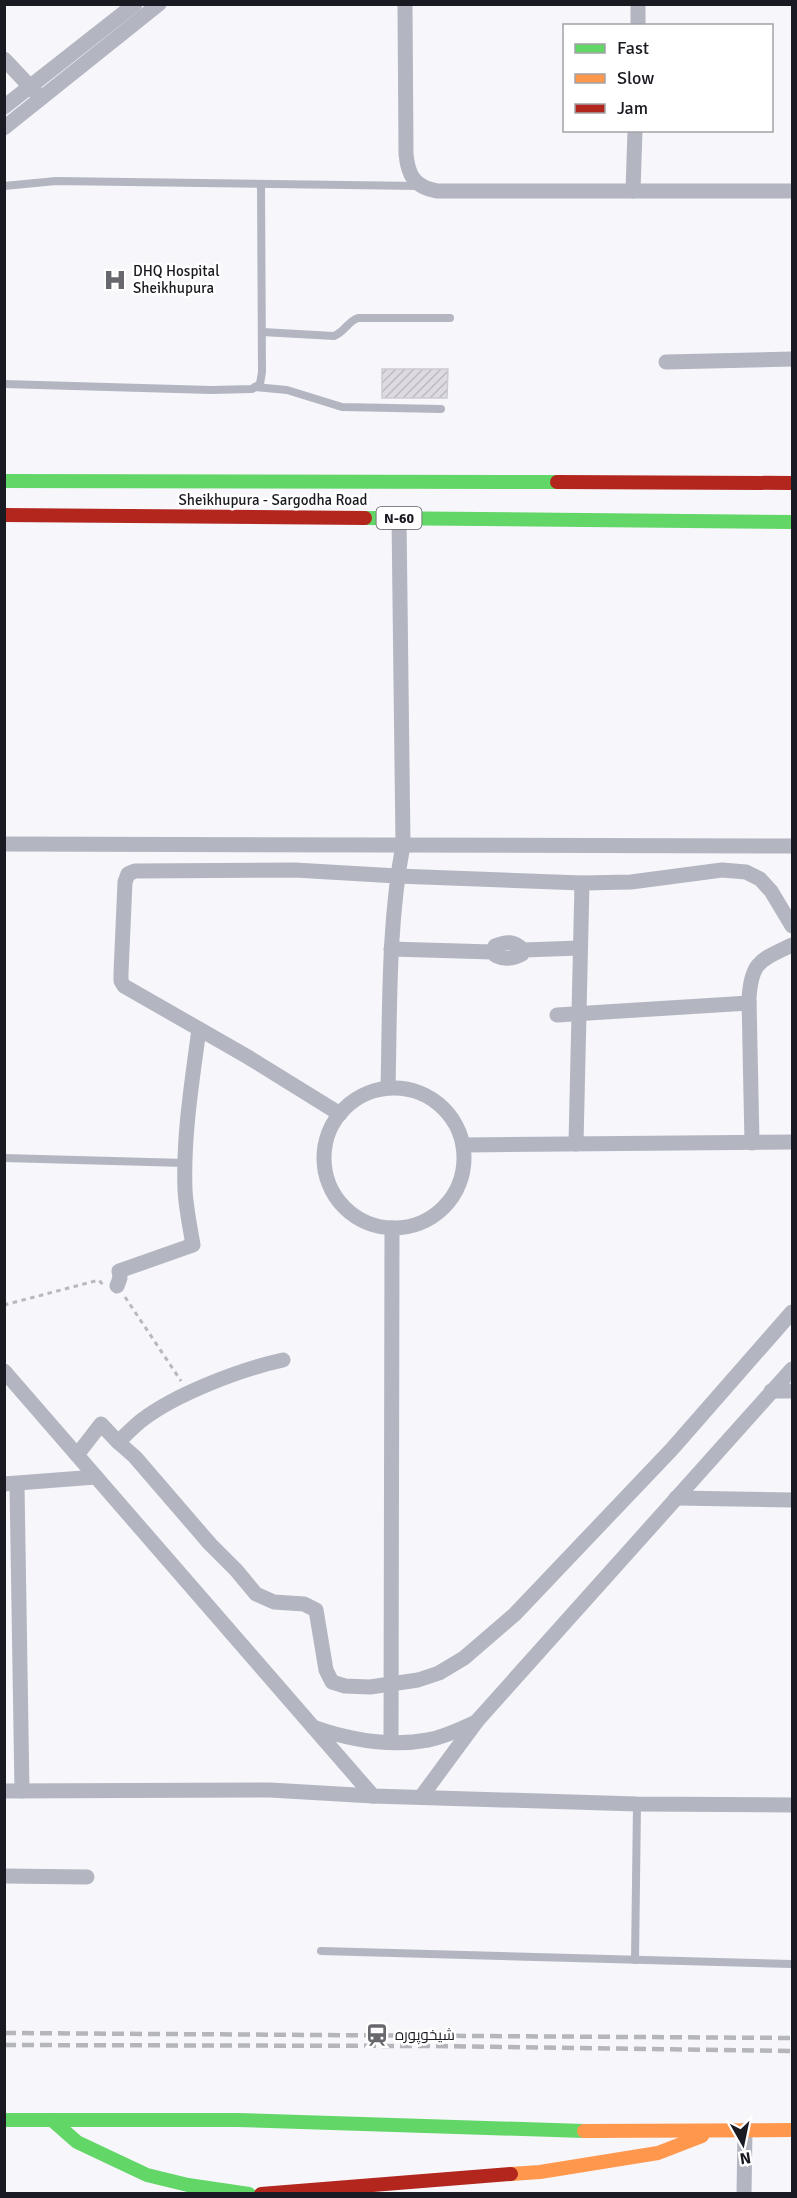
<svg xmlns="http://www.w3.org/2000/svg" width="797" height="2198" font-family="Signika,Cairo,sans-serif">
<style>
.building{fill:url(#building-hatch);stroke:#cdcbd2;stroke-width:1.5}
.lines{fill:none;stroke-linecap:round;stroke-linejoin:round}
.path{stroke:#b6b9bf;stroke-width:3;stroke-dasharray:4.5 4.5;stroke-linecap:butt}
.lane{stroke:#b3b6c0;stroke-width:8}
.street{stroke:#b3b6c0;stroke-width:15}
.fast{stroke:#63d668;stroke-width:14}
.slow{stroke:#ff974d;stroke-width:14}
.jam{stroke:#b3261e;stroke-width:14}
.rail{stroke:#b5b6bc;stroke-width:4.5;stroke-dasharray:12 6;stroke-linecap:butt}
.labels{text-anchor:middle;stroke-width:5;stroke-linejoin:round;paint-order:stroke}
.shield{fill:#fff;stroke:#5f5f64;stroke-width:1.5}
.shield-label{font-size:14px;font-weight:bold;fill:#1a1a22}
.poi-label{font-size:15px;fill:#1a1a22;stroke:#fff;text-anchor:start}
.street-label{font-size:15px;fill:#1a1a22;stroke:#fff}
</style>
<defs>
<pattern id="building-hatch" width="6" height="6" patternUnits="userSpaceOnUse" patternTransform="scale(1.5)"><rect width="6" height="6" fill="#dddbe1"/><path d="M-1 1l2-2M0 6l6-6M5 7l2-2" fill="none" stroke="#bdbbc1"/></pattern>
</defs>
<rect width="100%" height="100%" fill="#f6f6fb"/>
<polygon class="building" points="382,369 448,369 447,398 382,398"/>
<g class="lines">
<g class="path">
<polyline points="125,1297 181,1381"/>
<polyline points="4,1305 99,1280 103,1285"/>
</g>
<g class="lane">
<polyline points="4,186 56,181 419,186"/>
<path d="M262 332 334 336C345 332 348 321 358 318H450"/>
<polyline points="4,384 211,390 252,389 260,384 262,372 261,184"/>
<polyline points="255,387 287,390 342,407 441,409"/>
<polyline points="4,1158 185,1163"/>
<polyline points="321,1951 792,1964"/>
<polyline points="635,1960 637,1804"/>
</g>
<g class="street">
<path d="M405 4 406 154C408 175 414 187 437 191H792"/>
<polyline points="638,26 638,4"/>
<polyline points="4,59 38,95"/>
<polyline points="4,107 135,4"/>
<polyline points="4,128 159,4"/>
<polyline points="633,191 635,130"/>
<polyline points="666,362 792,359"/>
<polyline points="4,844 792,846"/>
<path d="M391 949 492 952C499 961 513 959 522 954L523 950"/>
<path d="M492 952 495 946C507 941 514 941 523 950L580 948"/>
<polyline points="557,1015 749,1003"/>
<circle cx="394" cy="1158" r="70"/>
<path d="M388 1088C390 1007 388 925 403 845L399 518"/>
<polyline points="340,1114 248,1057 124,986 121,981 121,973 125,882 128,874 135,871 295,870 397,876 582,883 631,882 722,870 746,872 760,879 771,891 792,926"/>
<path d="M752 1143 749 999C751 961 761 960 792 945"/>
<polyline points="576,1144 582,883"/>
<polyline points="464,1145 792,1142"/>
<path d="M117 1286 120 1278 119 1271 193 1245C190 1227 186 1208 185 1190 183 1136 192 1082 199 1029"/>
<polyline points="4,1371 373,1796"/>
<polyline points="771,1391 792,1391"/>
<polyline points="118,1442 135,1457 210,1544 236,1570 256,1594 274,1602 304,1604 316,1610 326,1670 332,1682 345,1686 370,1687 418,1680 439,1673 464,1658 515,1614 672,1449 792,1312"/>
<path d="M77 1455 101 1424 118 1442C126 1435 134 1426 142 1420 176 1394 241 1369 283 1360"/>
<polyline points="4,1484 96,1477"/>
<polyline points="17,1485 22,1791"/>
<polyline points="676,1498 792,1500"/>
<path d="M313 1727C350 1740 389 1747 428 1740 445 1737 460 1729 476 1722"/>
<polyline points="391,1742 392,1228"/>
<polyline points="4,1791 270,1790 373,1796 637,1804 792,1805"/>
<polyline points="421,1797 477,1721 792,1369"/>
<polyline points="4,1876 87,1877"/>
<polyline points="744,2194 745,2130"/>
</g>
<g class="fast">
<polyline points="4,481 557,482"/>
<polyline points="365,518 792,522"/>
<polyline points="4,2120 238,2120 584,2131"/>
<polyline points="52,2120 77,2142 147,2175 188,2185 249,2194"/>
</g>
<g class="slow">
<polyline points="584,2131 792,2130"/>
<polyline points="511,2174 540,2172 658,2153 702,2136"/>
</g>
<g class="jam">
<polyline points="557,482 792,483"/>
<polyline points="4,515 365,518"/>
<polyline points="261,2194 511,2174"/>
</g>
<g class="rail">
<polyline points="4,2033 792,2038"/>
<polyline points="4,2045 435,2046 792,2051"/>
</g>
</g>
<defs>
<g id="hospital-bare" transform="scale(1.8)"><path d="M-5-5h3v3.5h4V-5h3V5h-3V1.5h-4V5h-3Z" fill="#67676e" stroke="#fff" stroke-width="2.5" paint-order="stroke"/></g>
<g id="station-bare" transform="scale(1.8)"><path d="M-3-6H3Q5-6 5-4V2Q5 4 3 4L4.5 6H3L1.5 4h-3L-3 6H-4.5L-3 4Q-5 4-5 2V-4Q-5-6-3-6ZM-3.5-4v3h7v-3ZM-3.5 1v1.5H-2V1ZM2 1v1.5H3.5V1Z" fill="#67676e" stroke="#fff" stroke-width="2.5" paint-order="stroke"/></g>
</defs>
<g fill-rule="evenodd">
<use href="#hospital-bare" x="115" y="280"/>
<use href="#station-bare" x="377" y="2035"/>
</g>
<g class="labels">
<rect class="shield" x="376.5" y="507" width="45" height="22" rx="4.5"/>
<g class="shield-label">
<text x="399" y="523">N-60</text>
</g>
<g class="poi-label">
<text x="133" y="276">DHQ Hospital<tspan x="133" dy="17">Sheikhupura</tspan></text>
<text x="395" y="2040">شیخوپورہ</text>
</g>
<g class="street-label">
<text x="273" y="505">Sheikhupura - Sargodha Road</text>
</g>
</g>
<rect width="797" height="2198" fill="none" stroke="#1a1a22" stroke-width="12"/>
<rect x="563" y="24" width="210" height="108" fill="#ffffff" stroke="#a3a3a7" stroke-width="1.5"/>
<rect x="575" y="44" width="30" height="9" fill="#63d668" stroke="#a3a3a7" stroke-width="1.5"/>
<text x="617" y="54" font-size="18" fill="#1a1a22">Fast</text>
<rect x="575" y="74" width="30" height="9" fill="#ff974d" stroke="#a3a3a7" stroke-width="1.5"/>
<text x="617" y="84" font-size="18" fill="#1a1a22">Slow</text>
<rect x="575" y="104" width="30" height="9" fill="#b3261e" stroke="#a3a3a7" stroke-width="1.5"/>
<text x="617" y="114" font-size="18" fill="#1a1a22">Jam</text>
<g transform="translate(743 2144) rotate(171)" stroke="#ffffff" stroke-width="4.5" paint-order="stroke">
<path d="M0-4.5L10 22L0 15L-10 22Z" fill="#1a1a22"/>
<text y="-9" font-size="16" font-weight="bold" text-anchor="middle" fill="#1a1a22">N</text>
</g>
</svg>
